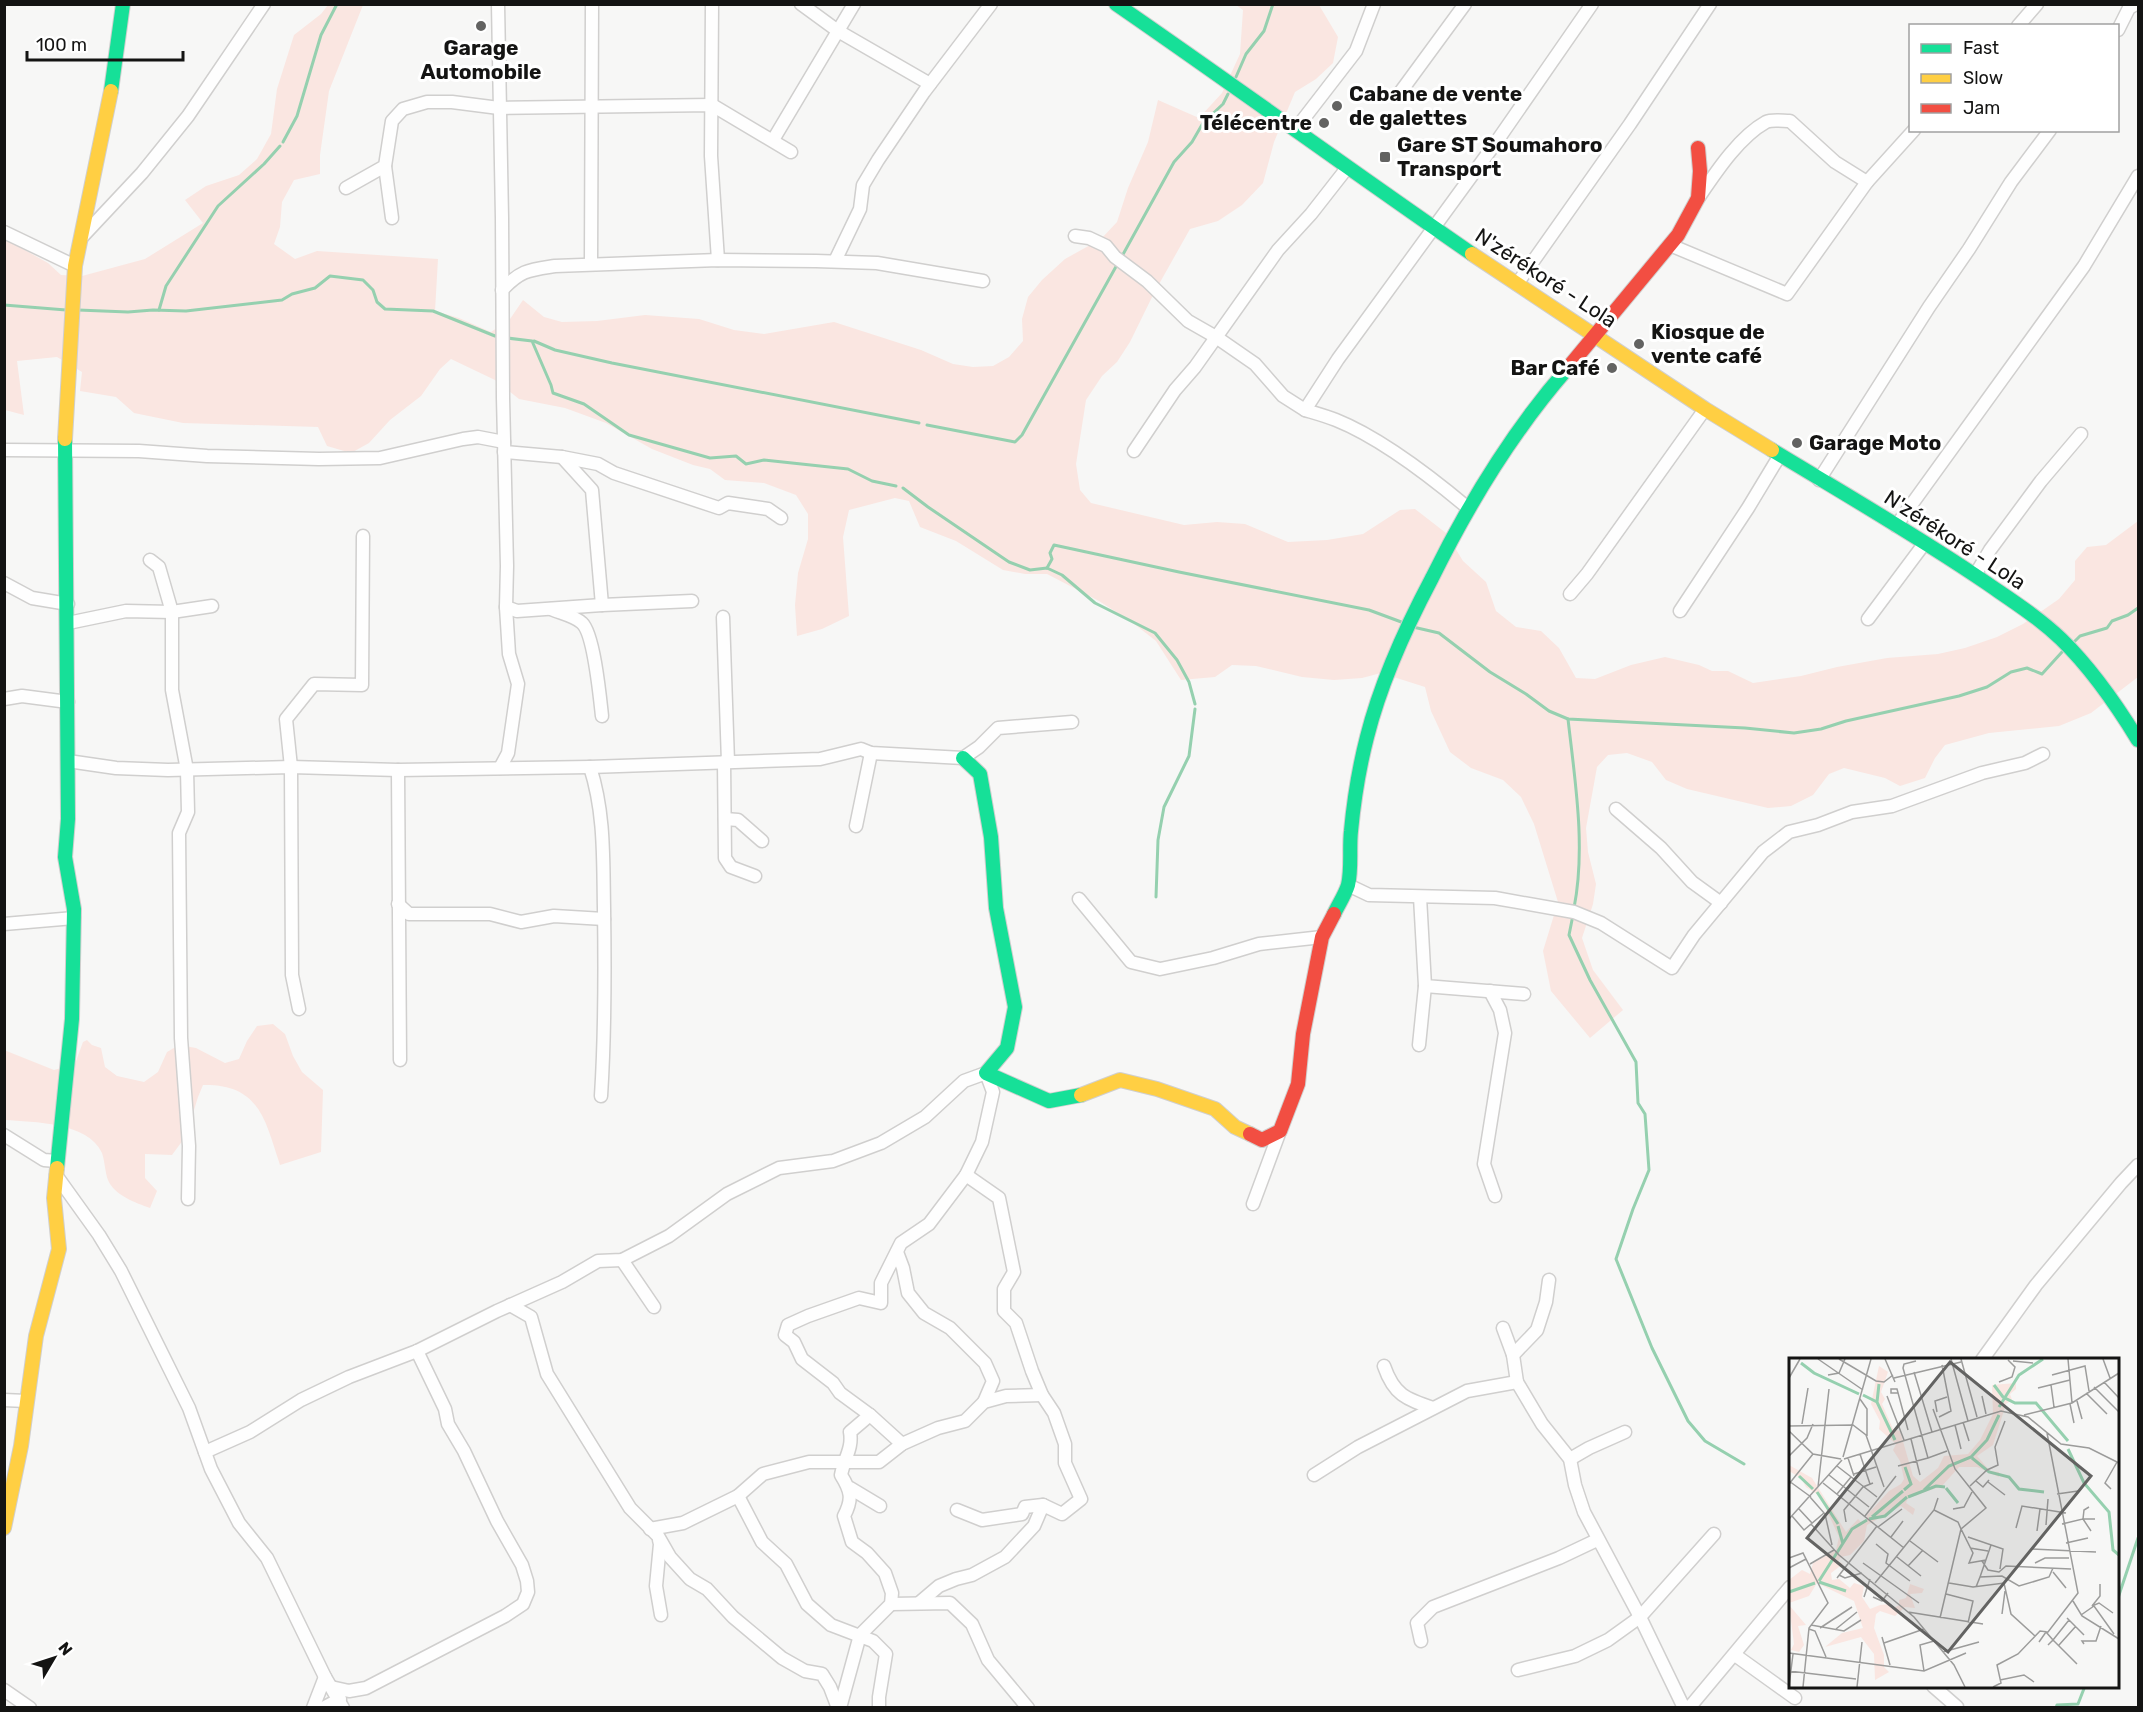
<svg xmlns="http://www.w3.org/2000/svg" width="2143" height="1712" font-family="Rubik,sans-serif">
<style>
.green{fill:#fae6e1}
.lines{fill:none;stroke-linecap:round;stroke-linejoin:round}
.stream{stroke:#95d0af;stroke-width:3}
.street-casing{stroke:#d0cfce;stroke-width:15}
.fast-casing{stroke:#d0cfce;stroke-width:16}
.slow-casing{stroke:#d0cfce;stroke-width:16}
.jam-casing{stroke:#d0cfce;stroke-width:16}
.street{stroke:#fefefe;stroke-width:12}
.fast{stroke:#16e098;stroke-width:14}
.slow{stroke:#ffcf43;stroke-width:14}
.jam{stroke:#f24e42;stroke-width:14}
.poi-dot{fill:#636362;stroke:#fff;stroke-width:2}
.labels{text-anchor:middle;stroke-width:6;stroke-linejoin:round;paint-order:stroke}
.poi-label{font-size:21px;font-weight:bold;fill:#141413;stroke:#fff;text-anchor:start}
.street-label{font-size:21px;fill:#141413;stroke:#fff}
.inset-river{fill:none;stroke:#95d0af;stroke-width:3}
.inset-road{fill:none;stroke:#9c9c9b;stroke-width:1.5}
.view{fill:#636362;fill-opacity:0.15;stroke:#636362;stroke-width:3}
.inset-edge{fill:none;stroke:#141413;stroke-width:3}
</style>
<rect width="100%" height="100%" fill="#f7f7f6"/>
<g class="green">
<polygon points="328,5 363,5 329,91 320,155 320,174 294,180 282,202 280,227 274,244 295,259 317,251 438,259 435,311 459,318 491,332 510,319 523,300 544,317 562,322 597,321 645,315 699,319 734,330 764,334 834,322 921,350 953,364 973,367 993,366 1009,357 1023,341 1022,319 1028,297 1042,280 1065,259 1101,239 1117,222 1128,188 1148,142 1158,100 1199,118 1222,93 1240,54 1243,10 1236,5 1319,5 1338,37 1333,63 1316,79 1295,92 1274,142 1263,183 1242,205 1218,221 1190,229 1154,293 1130,342 1117,362 1102,376 1086,400 1076,464 1080,490 1091,503 1184,525 1217,522 1245,524 1288,542 1327,540 1363,534 1400,510 1415,509 1446,533 1463,561 1486,582 1496,611 1516,627 1541,631 1559,648 1576,678 1595,679 1631,665 1665,657 1699,665 1712,671 1728,671 1753,683 1801,676 1837,667 1887,658 1938,654 1965,648 1997,637 2023,624 2059,599 2075,580 2075,561 2087,547 2106,545 2138,521 2138,677 2091,713 2059,726 1989,733 1945,745 1935,758 1925,778 1900,786 1885,778 1844,768 1829,774 1813,795 1791,806 1768,808 1687,789 1666,780 1652,762 1627,753 1608,755 1597,767 1586,828 1588,852 1596,884 1593,904 1582,938 1593,970 1623,1010 1590,1038 1551,991 1543,951 1558,902 1534,824 1521,797 1503,780 1471,768 1450,752 1431,711 1425,687 1381,673 1362,678 1334,680 1302,677 1256,666 1232,665 1215,677 1181,680 1156,641 1133,623 1099,601 1047,574 1025,574 1003,570 956,541 920,527 909,501 895,498 849,510 843,537 849,616 822,629 797,636 795,605 798,573 808,539 808,514 796,495 764,483 725,480 710,469 693,465 652,449 606,423 565,408 519,399 495,380 451,359 440,369 421,396 390,420 369,443 351,453 327,446 318,427 183,423 134,413 116,397 80,391 82,372 57,357 17,361 24,415 5,410 5,239 48,263 61,275 82,276 145,259 203,223 185,200 206,186 239,175 257,159 271,134 277,89 294,35 321,14"/>
<path d="M273 1024 285 1034 293 1056 302 1072 323 1090 321 1152 280 1165C265 1120 260 1084 203 1085L198 1097 186 1136 172 1155 145 1154V1178L157 1191 150 1208C136 1203 114 1195 108 1180 105 1172 105 1162 102 1153 88 1122 33 1122 5 1120L4 1050 54 1070 75 1064 83 1042 87 1040 92 1045 101 1048 105 1067 117 1076 144 1082 158 1072 167 1052 179 1045 196 1048 225 1063 239 1059 247 1041 257 1026Z"/>
</g>
<g class="lines">
<g class="stream">
<polyline points="1236,77 1246,54 1264,31 1273,4"/>
<polyline points="283,142 297,116 321,35 337,4"/>
<polyline points="1121,258 1174,162 1192,142 1203,123 1223,104 1228,94"/>
<polyline points="4,305 66,310"/>
<polyline points="78,310 128,312 153,310 186,311 282,300 292,294 315,288 330,276 363,280 373,290 377,302 385,309 433,311 495,336"/>
<polyline points="159,310 166,286 218,206 264,164 280,146"/>
<polyline points="507,338 532,341 551,385 553,393 584,404 629,435 710,458 736,456 746,464 764,460 848,469 872,481 896,486"/>
<polyline points="534,341 555,350 612,363 919,423"/>
<polyline points="927,425 1015,442 1022,435 1118,263"/>
<polyline points="903,488 928,507 1009,562 1030,570 1047,568 1062,575 1095,603 1155,633 1177,660 1189,682 1195,704"/>
<polyline points="1047,568 1052,559 1050,553 1054,545 1179,572 1369,610 1404,623"/>
<polyline points="1413,627 1439,633 1490,672 1526,694 1549,711 1568,719 1745,728 1794,733 1821,729 1846,721 1959,696 1987,687 2011,672 2027,668 2042,674 2062,652"/>
<polyline points="2074,642 2080,636 2107,628 2112,621 2128,615 2138,608"/>
<path d="M1568 719C1575 781 1586 847 1574 908"/>
<polyline points="1156,897 1158,840 1164,807 1189,756 1195,709"/>
<polyline points="1573,915 1569,935 1590,980 1636,1062 1638,1103 1645,1114 1649,1170 1633,1209 1616,1259 1652,1348 1688,1421 1705,1441 1744,1464"/>
<polyline points="2118,1598 2138,1538"/>
<polyline points="2056,1708 2057,1705 2078,1704 2085,1686"/>
</g>
<g class="street-casing">
<g id="street">
<polyline points="498,4 502,218 503,398 507,566 506,607 509,654 518,684 508,753 500,768"/>
<polyline points="712,4 711,156 718,260"/>
<polyline points="801,4 838,31 930,84"/>
<polyline points="2018,26 2037,4"/>
<polyline points="2118,30 2129,8 2136,4"/>
<polyline points="1399,94 1465,4"/>
<polyline points="1295,130 1356,51 1374,4"/>
<polyline points="773,140 854,4"/>
<polyline points="385,166 392,218"/>
<polyline points="346,188 385,166 392,121 403,109 427,102 452,102 499,108 712,105 791,152"/>
<path d="M1699 197C1716 172 1739 137 1766 122 1772 119 1783 121 1790 121L1835 162 1867 182"/>
<polyline points="4,232 75,266"/>
<polyline points="1075,236 1089,238 1106,246 1115,257 1147,281 1188,321 1216,337 1255,364 1283,396 1305,410"/>
<polyline points="82,237 142,173 188,116 264,4"/>
<polyline points="1670,245 1787,294 1867,182 1914,130"/>
<polyline points="835,261 860,209 863,185 878,160 924,92 991,4"/>
<polyline points="591,264 592,4"/>
<polyline points="1517,284 1630,124 1710,4"/>
<path d="M502 290C521 270 529 270 555 266L718 260 816 261 877 263 983 281"/>
<polyline points="4,450 139,451 207,456 319,459 380,458 463,439 478,437 504,442"/>
<polyline points="1134,451 1175,390 1195,367 1278,250 1311,214 1347,168"/>
<polyline points="504,452 562,457 598,464 614,473 719,508 728,503 768,509 781,518"/>
<polyline points="562,457 592,490 602,605"/>
<polyline points="1819,480 1929,307 1969,249 2011,182 2050,130"/>
<path d="M1468 508C1431 477 1381 438 1336 420 1326 416 1315 413 1305 410L1338 359 1497 141 1592 4"/>
<polyline points="1896,526 2084,266 2138,176"/>
<polyline points="150,560 159,567 172,612 172,690 187,770 188,812 179,833 181,1038 189,1146 188,1199"/>
<polyline points="1975,575 1990,550 2041,481 2081,434"/>
<polyline points="4,583 32,598 68,604"/>
<polyline points="1570,594 1587,574 1705,409"/>
<polyline points="506,607 517,611 602,605 692,601"/>
<path d="M551 609C560 613 575 616 582 623 594 634 600 698 602 716"/>
<polyline points="1680,611 1748,508 1780,455"/>
<polyline points="723,617 728,762"/>
<polyline points="1868,619 1924,544"/>
<polyline points="68,623 126,611 172,612 212,606"/>
<polyline points="4,699 22,696 68,702"/>
<polyline points="68,761 116,768 168,770 291,767 398,770 590,767 820,759 861,749 871,753 963,758 979,747 998,728 1072,722"/>
<polyline points="724,762 725,858 731,867 755,876"/>
<path d="M590 767C605 813 603 860 604 908 605 971 605 1034 601 1096"/>
<polyline points="398,770 400,1060"/>
<polyline points="1616,809 1661,848 1692,882 1721,903"/>
<polyline points="725,819 738,820 762,841"/>
<polyline points="856,826 871,753"/>
<polyline points="1348,885 1369,895 1495,898 1574,912 1601,923 1672,968 1694,935 1763,852 1789,832 1818,825 1852,812 1892,806 1982,773 2025,763 2043,754"/>
<polyline points="1420,897 1425,986 1524,994"/>
<polyline points="1079,899 1131,962 1160,969 1213,958 1259,944 1322,937"/>
<polyline points="398,904 409,914 490,914 521,922 554,916 604,919"/>
<polyline points="4,924 74,918"/>
<polyline points="1490,991 1500,1010 1505,1033 1484,1164 1495,1196"/>
<polyline points="299,1009 292,975 291,767 286,719 314,684 362,685 363,536"/>
<polyline points="1419,1045 1425,986"/>
<polyline points="4,1135 44,1160 57,1161"/>
<polyline points="56,1175 99,1235 121,1271 189,1408 211,1469 239,1523 267,1558 325,1677 343,1708"/>
<polyline points="1253,1204 1280,1131"/>
<polyline points="897,1252 903,1268 908,1293 924,1313 950,1328 985,1363 993,1381 984,1402"/>
<polyline points="622,1260 654,1307"/>
<polyline points="510,1305 531,1317 547,1374 630,1508 658,1536 670,1557 690,1579 707,1589 733,1617 782,1658 805,1671 822,1674 830,1687 838,1708"/>
<polyline points="1503,1328 1513,1355"/>
<polyline points="1982,1360 2036,1285 2121,1183 2138,1165"/>
<path d="M1384 1366C1394 1395 1406 1399 1433 1408"/>
<polyline points="1517,1382 1513,1355 1537,1330 1546,1302 1549,1280"/>
<polyline points="4,1400 26,1401"/>
<polyline points="205,1452 250,1432 301,1400 349,1377 417,1351 497,1311 562,1282 598,1261 622,1260 669,1236 727,1194 779,1168 833,1161 881,1143 925,1117 964,1081 986,1073 993,1092 982,1142 966,1175 929,1224 901,1243 881,1283 881,1303 859,1298 808,1316 788,1325 785,1335 794,1342 802,1359 833,1383 840,1393 870,1415 902,1444"/>
<polyline points="1570,1459 1589,1448 1625,1432"/>
<polyline points="1314,1475 1358,1447 1467,1391 1517,1382 1542,1424 1570,1459 1575,1485 1584,1512 1640,1617 1684,1708"/>
<polyline points="850,1488 880,1506"/>
<polyline points="738,1496 763,1474 809,1462 879,1462 902,1444 938,1428 965,1421 984,1402 1006,1396 1042,1395"/>
<polyline points="957,1510 982,1520 1022,1514 1025,1507 1043,1505 1062,1514 1081,1499 1065,1463 1065,1444 1054,1413 1042,1395 1032,1371 1016,1323 1004,1311 1004,1289 1014,1272 999,1198 966,1175"/>
<polyline points="650,1529 683,1523 738,1496 762,1542 786,1564 807,1604 831,1625 873,1641 886,1654 879,1697 879,1708"/>
<polyline points="659,1540 660,1544 656,1586 661,1615"/>
<polyline points="919,1603 939,1586 956,1579 972,1575 1005,1557 1034,1526 1043,1505"/>
<polyline points="891,1604 950,1603 972,1624 988,1660 1028,1708"/>
<polyline points="1421,1641 1417,1623 1433,1607 1559,1558 1597,1540"/>
<polyline points="1735,1655 1795,1698"/>
<polyline points="1518,1670 1575,1656 1608,1640 1640,1617 1714,1534"/>
<polyline points="1933,1686 1957,1707"/>
<polyline points="331,1687 349,1691 366,1688 505,1616 523,1604 528,1592 527,1581 522,1565 497,1521 464,1451 448,1424 445,1409 417,1351"/>
<polyline points="4,1690 30,1708"/>
<polyline points="313,1708 325,1677"/>
<polyline points="323,1708 340,1699"/>
<path d="M840 1708 860 1635 891 1604 892 1593 885 1573 867 1553 852 1542 844 1516C853 1499 851 1491 841 1475 844 1459 853 1448 850 1432L870 1415"/>
<polyline points="1689,1708 1790,1587"/>
</g>
</g>
<g class="fast-casing">
<g id="fast">
<path d="M1116 4C1235 86 1353 172 1472 254"/>
<polyline points="111,91 123,4"/>
<path d="M1772 450C1843 493 1916 535 1985 582 2011 600 2038 617 2061 639 2091 668 2116 704 2138 740"/>
<polyline points="963,758 980,774 991,837 996,908 1015,1007 1007,1048 986,1073 1049,1101 1081,1095"/>
<path d="M1334 914C1338 905 1345 895 1348 885 1352 869 1349 848 1351 831 1354 799 1359 768 1367 737 1381 681 1405 629 1432 578 1469 503 1512 432 1567 369"/>
<polyline points="57,1168 72,1019 74,909 65,857 68,819 65,439"/>
</g>
</g>
<g class="slow-casing">
<g id="slow">
<polyline points="1472,254 1705,409 1772,450"/>
<polyline points="65,439 75,266 111,91"/>
<polyline points="1081,1095 1120,1080 1157,1089 1215,1109 1235,1127 1250,1134"/>
<polyline points="4,1528 21,1446 36,1336 59,1249 54,1198 57,1168"/>
</g>
</g>
<g class="jam-casing">
<g id="jam">
<polyline points="1567,369 1678,235 1698,198 1700,171 1698,148"/>
<polyline points="1250,1134 1262,1140 1280,1131 1298,1084 1303,1034 1322,937 1334,914"/>
</g>
</g>
<use href="#street" class="street"/>
<use href="#fast" class="fast"/>
<use href="#slow" class="slow"/>
<use href="#jam" class="jam"/>
</g>
<g class="poi-dot">
<circle cx="481" cy="26" r="6"/>
<circle cx="1337" cy="106" r="6"/>
<circle cx="1324" cy="123" r="6"/>
<rect x="1379" y="151" width="12" height="12" rx="3"/>
<circle cx="1639" cy="344" r="6"/>
<circle cx="1612" cy="368" r="6"/>
<circle cx="1797" cy="443" r="6"/>
</g>
<g class="labels">
<g class="poi-label">
<text x="481" y="55" text-anchor="middle">Garage<tspan x="481" dy="24">Automobile</tspan></text>
<text x="1349" y="101">Cabane de vente<tspan x="1349" dy="24">de galettes</tspan></text>
<text x="1312" y="130" text-anchor="end">Télécentre</text>
<text x="1397" y="152">Gare ST Soumahoro<tspan x="1397" dy="24">Transport</tspan></text>
<text x="1651" y="339">Kiosque de<tspan x="1651" dy="24">vente café</tspan></text>
<text x="1600" y="375" text-anchor="end">Bar Café</text>
<text x="1809" y="450">Garage Moto</text>
</g>
<g class="street-label">
<text transform="translate(1546 278) rotate(33)" y="7">N'zérékoré - Lola</text>
<text transform="translate(1955 540) rotate(33)" y="7">N'zérékoré - Lola</text>
</g>
</g>
<g transform="translate(1789 1358)">
<rect width="330" height="330" fill="#f7f7f6"/>
<path d="M90 8 99 14 92 34 96 41 93 46 104 71 111 73 124 118 131 124 149 110 155 98 179 96 191 82 204 56 203 27 227 25V31L221 36 223 42 217 46 204 87 188 98 201 113 210 114V119L188 109H170L153 128 119 140 117 145 126 151 124 157 112 148 78 167 75 183 61 197 52 199 49 203 54 206 42 215 43 222 50 221 61 230 65 225 75 228 73 239 81 251 91 247 102 246 103 251 110 247V242L117 240 121 226 135 231 133 235 121 236 126 250 116 249 106 258 91 253 87 256 85 270 95 297V309L100 314 86 322 85 296 72 279 36 289 53 275 74 270 65 243 28 225 20 238 0 245V222L13 212 21 216 24 205 47 192 50 179 31 138 17 129 12 120 0 113V107L23 120 57 174 69 161 73 165 78 162V157L100 133 112 126 115 121 111 103 104 92 107 86 90 71 91 63 82 46ZM0 247 17 267 9 268 15 287 10 294 2 292 5 286Z" fill="#fae6e1"/>
<path class="inset-river" d="M12 5 25 15 70 36M205 27 214 39 226 45H247L279 83M74 37 88 44 106 82M88 44 90 26M210 49 230 17 254 1M279 91 295 125 320 154 324 192 330 197M183 100 200 114 220 119 230 131 255 134M10 118 24 131M157 130 169 145M115 132 122 126 116 109M135 132 160 108 182 99 198 82 210 57M28 134 49 166M119 139 147 128 156 129M83 159 114 133M80 161 96 158 118 139M49 168 54 186M30 223 63 171 78 162M30 224 57 233M0 234 26 225"/>
<path class="inset-road" d="M29 1 74 32M50 1 87 23 95 24 104 17M96 1 106 24M162 1 179 63M172 1 188 59M279 1 283 45M314 1 321 20M127 3 115 6 114 10 139 100 158 93M224 3 244 5M125 14 143 74M39 17 50 15 56 1M263 17 296 8 300 33M0 20 11 1M105 20 172 4M210 24 223 19 226 9 219 2M315 24 330 40M262 27 265 49M305 29 330 54M249 30 281 22M109 35H102V31H108L119 72M297 35 318 56M98 38 115 82M193 38 197 56M71 41 78 51V78M288 43 293 61M281 46 285 65M144 51 166 111 197 150 172 171 169 164 145 152M148 54 146 43 158 39M235 57 283 45 330 15M150 59 162 53 153 7M174 64 180 83M13 66 19 30M166 67 172 91M0 68 64 67 77 77 95 129M0 73 24 96 52 101M122 81 131 117M71 96 81 126M0 98 18 80 24 66M54 99 82 1M59 100 65 118M55 101 212 53 239 59 272 86 300 90 330 105M48 108 88 139M109 108 139 100M65 116 87 109M40 117 80 149M0 123 22 139M187 123 194 129 200 122M199 124 216 137M34 125 115 190M0 126 24 96M181 128 198 112 209 107 206 89 216 63M29 129 40 31M322 131 316 125 328 104M48 136 62 119M268 136 289 133M21 139 36 156 43 187M10 151 23 165M164 151 175 149 183 134M3 158 15 172 35 155M76 158 107 118M0 161 53 102M57 164 55 152 74 129 84 125M22 166 50 197 125 259 165 307 176 329M273 166 294 161 295 152 300 149M257 167 259 141M89 169 113 151M227 170 233 148 277 155M248 173 251 151M302 173 294 161H306M102 179 114 163M179 179 214 191 211 211M121 183 149 204M277 185 299 180M87 186 99 196 97 205 121 223M181 190 199 193M243 191 307 194M108 199 132 218M0 200 14 195 39 245 20 270 14 329M193 203 199 212 210 214 217 208 282 211M74 205 130 245M246 205 256 200H280M21 206 45 192M119 208 134 192M0 210 17 201M264 214 277 230M50 217 56 220 73 215M191 219 202 187M48 220 88 168M86 225 145 152 149 140M160 225 184 229 215 225 222 256 246 278M311 226V238L303 248 310 245 324 255M187 229 191 219 213 218 230 228 260 219 264 210M157 236 184 243 179 265M75 239 81 221M84 239 93 243 99 235M284 243 293 258 330 281M119 254 194 266M213 256 216 233M292 257 305 248 325 276M151 260 172 171 184 195 180 205 197 202M278 260 295 277M280 262 264 282 288 306M22 267 55 273 72 262M31 270 63 249M20 271 26 273 37 299M47 271 68 254M93 279 101 307M250 284 257 274 264 282 259 287M95 285 135 271M295 286 293 283H307L312 268M270 287 287 268M154 294 190 284M0 295 135 313 177 295M0 313 67 321M135 313 131 287 145 283M211 322 235 317 245 324M0 328 4 296M68 329 73 284M204 329 212 325 208 307 229 296 251 273 259 274 289 235 258 75"/>
<path class="view" d="M161 4 302 118 159 294 18 180Z"/>
<rect width="330" height="330" class="inset-edge"/>
</g>
<rect width="2143" height="1712" fill="none" stroke="#141413" stroke-width="12"/>
<rect x="1909" y="24" width="210" height="108" fill="#ffffff" stroke="#a1a1a1" stroke-width="1.5"/>
<rect x="1921" y="44" width="30" height="9" fill="#16e098" stroke="#a1a1a1" stroke-width="1.5"/>
<text x="1963" y="54" font-size="18" fill="#141413">Fast</text>
<rect x="1921" y="74" width="30" height="9" fill="#ffcf43" stroke="#a1a1a1" stroke-width="1.5"/>
<text x="1963" y="84" font-size="18" fill="#141413">Slow</text>
<rect x="1921" y="104" width="30" height="9" fill="#f24e42" stroke="#a1a1a1" stroke-width="1.5"/>
<text x="1963" y="114" font-size="18" fill="#141413">Jam</text>
<g transform="translate(54 1658) rotate(51)" stroke="#ffffff" stroke-width="4.5" paint-order="stroke">
<path d="M0-4.5L10 22L0 15L-10 22Z" fill="#141413"/>
<text y="-9" font-size="16" font-weight="bold" text-anchor="middle" fill="#141413">N</text>
</g>
<path d="M27 51v9h156v-9" fill="none" stroke="#141413" stroke-width="3"/>
<text x="36" y="51" font-size="18" fill="#141413" stroke="#ffffff" stroke-width="4.5" paint-order="stroke">100 m</text>
</svg>
